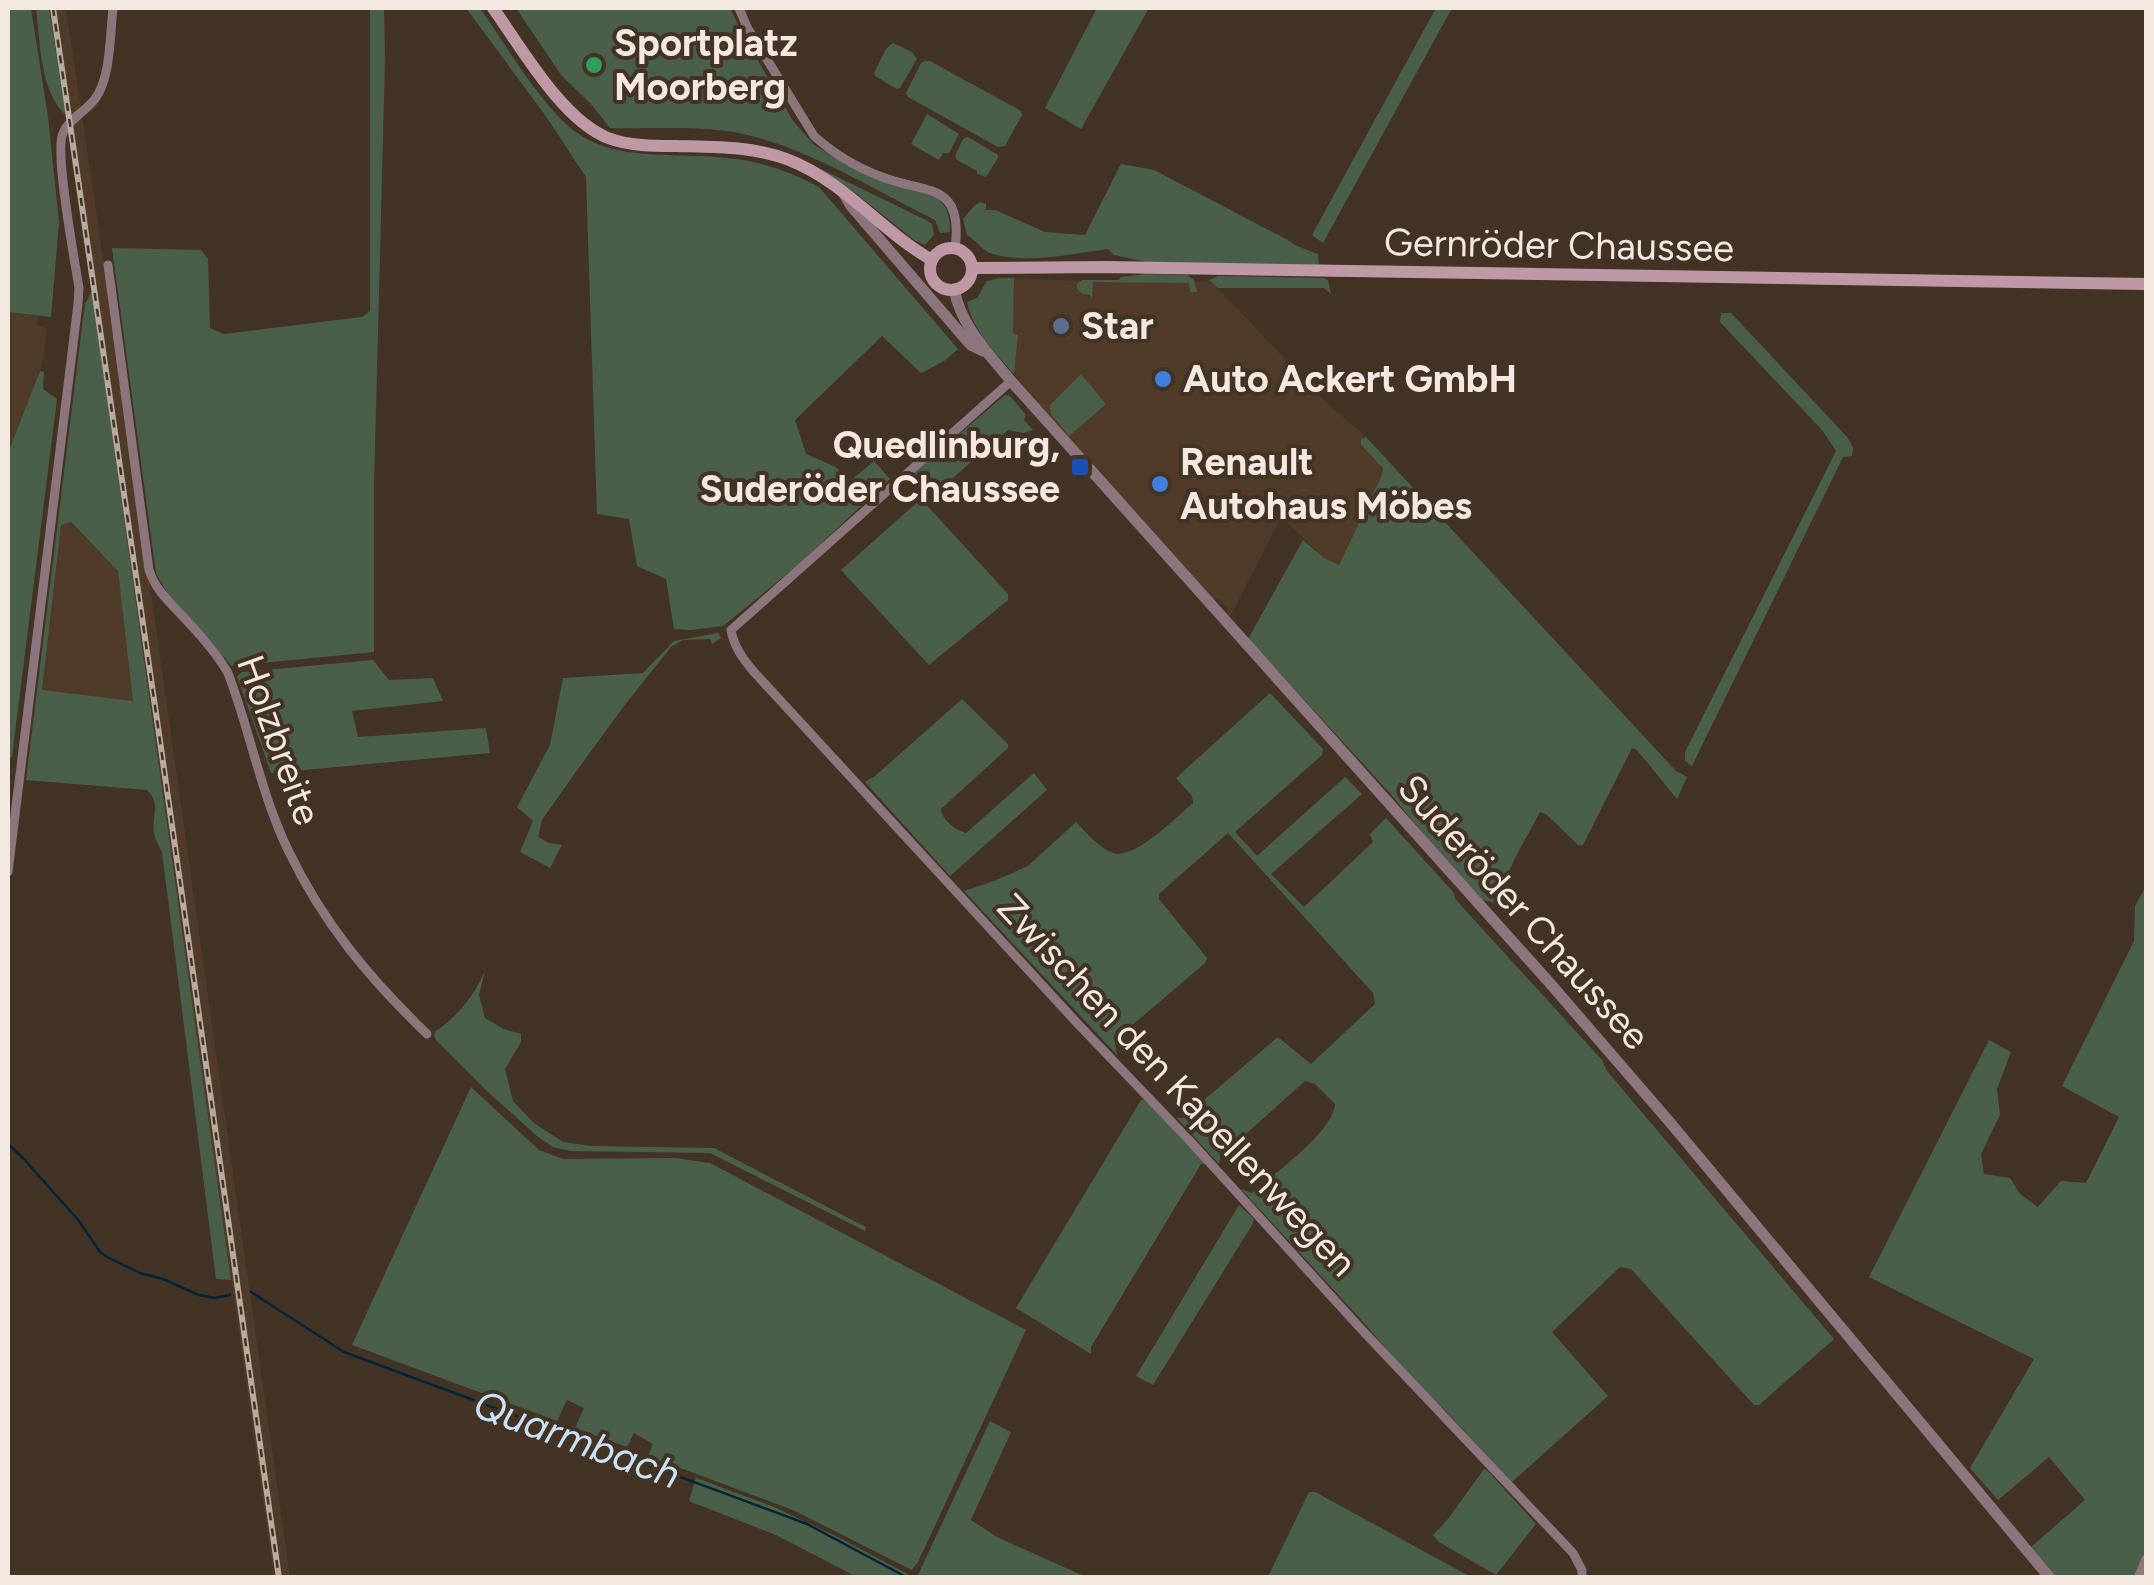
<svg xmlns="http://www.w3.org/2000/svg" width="2154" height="1585" font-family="Figtree,sans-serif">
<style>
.built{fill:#4f3b27}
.green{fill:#4a5f4a;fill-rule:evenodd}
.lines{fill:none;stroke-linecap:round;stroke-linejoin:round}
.stream{stroke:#03253a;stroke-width:2.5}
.minor{stroke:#8d757d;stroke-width:9}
.tertiary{stroke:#8d757d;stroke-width:11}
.secondary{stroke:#be98a4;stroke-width:12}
.rail-casing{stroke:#b7aa9f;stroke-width:6}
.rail{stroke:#433324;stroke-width:2.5;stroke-dasharray:8;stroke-linecap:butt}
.leisure-dot{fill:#2e9e5b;stroke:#433324;stroke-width:4}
.service-dot{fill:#5c6f8a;stroke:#433324;stroke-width:4}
.shop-dot{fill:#3f7fe0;stroke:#433324;stroke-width:4}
.transit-dot{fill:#1a4fb4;stroke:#433324;stroke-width:4}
.labels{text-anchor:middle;stroke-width:8;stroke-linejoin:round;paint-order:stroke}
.poi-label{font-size:38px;font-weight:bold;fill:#f4e9e0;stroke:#433324;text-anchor:start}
.street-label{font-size:38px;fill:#f4e9e0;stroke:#433324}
.water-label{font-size:40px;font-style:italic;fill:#c8e2f7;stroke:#433324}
</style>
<rect width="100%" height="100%" fill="#433324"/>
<g class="built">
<polygon points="49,8 66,8 117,351 290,1577 274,1577 115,467 92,291"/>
<polygon points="1014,278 1079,281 1196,282 1209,282 1216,286 1321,397 1366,437 1361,439 1361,445 1383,468 1381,477 1339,566 1324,558 1281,517 1229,619 1227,609 1218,598 1212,599 1069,439 1014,374 1018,336 1013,335"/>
<polygon points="8,312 38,316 37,325 46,328 45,352 40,371 8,453"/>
<polygon points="70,522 118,571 134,701 42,691 61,524"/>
</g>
<g class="green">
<polygon points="8,8 31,8 48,117 59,222 51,317 8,312"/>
<path d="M36 8H49L66 115C40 93 40 40 36 8Z"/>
<polygon points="370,8 384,8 385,60 374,486 374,652 232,666 168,595 156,573 112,248 201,250 208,259 210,328 224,334 362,317 370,311"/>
<path d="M466 8H480C505 43 544 112 580 135 619 160 671 153 716 157 752 159 786 169 819 187L958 349 944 361 921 373 882 336 795 420 806 454 836 467 850 481 874 461 890 479 798 565 723 626 690 630 674 629 666 579 637 566 629 519 597 514 586 177 545 115Z"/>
<path d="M516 8H730L743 35 793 121 814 145 850 166 938 198C948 208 950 218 950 232L940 233 935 220C872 189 797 141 727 131 689 126 648 129 610 128L591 104 561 75Z"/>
<polygon points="1097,8 1149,8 1081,129 1045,108"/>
<polygon points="1436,8 1452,8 1323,243 1312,235"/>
<polygon points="893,43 912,52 917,59 900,88 897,89 875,76 874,73 886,49"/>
<polygon points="925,61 930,61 1021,111 1022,115 1005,146 998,147 908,97 906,93 921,63"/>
<polygon points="927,114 959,134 949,153 943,153 939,160 911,144"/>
<polygon points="968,137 998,155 998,158 986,177 977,174 977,171 957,160 955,156 963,139"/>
<path d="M1121 164 1154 170 1286 239 1297 246 1318 254 1319 266 1151 263 1114 255 1108 249C1070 254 1029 264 992 254 983 251 976 240 967 235L963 219 974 206 980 202 986 204V210H995L1045 232 1085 235Z"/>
<polygon points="819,168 926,220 932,224 934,235 925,245 914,240 857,194"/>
<polygon points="1146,274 1187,275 1194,280 1197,292 1190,292 1189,283 1093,282 1092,299 1090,295 1083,294 1077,289 1077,284 1082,280 1119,280 1121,277"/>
<polygon points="1218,276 1322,278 1328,280 1331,294 1324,288 1218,288 1209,280"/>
<path d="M999 278H1014L1013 334 1018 335 1014 374C995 352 973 331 967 302L977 298 987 281Z"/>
<path d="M92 291 231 1280 216 1279 162 852C159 846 156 841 154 834 151 817 162 805 147 790L26 780 82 327 85 304ZM71 522 118 571 133 701 42 690 61 525Z"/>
<polygon points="1721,313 1731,313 1848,438 1853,448 1852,456 1843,457 1692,766 1685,761 1685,752 1836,451 1823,431 1720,322"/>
<polygon points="40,371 44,372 43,389 57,399 12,757 8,758 8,453"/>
<polygon points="1081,374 1106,404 1069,436 1051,414 1050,405"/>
<polygon points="1005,395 1010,396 1026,415 1024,420 1033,430 1023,433 1008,430 931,497 927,496 909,477"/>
<polygon points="1366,437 1676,771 1687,777 1677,799 1636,749 1632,748 1583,845 1578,845 1546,814 1540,812 1515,858 1495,903 1483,900 1435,848 1389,792 1248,639 1303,540 1324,558 1339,565 1381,477 1383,468 1361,445 1361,439"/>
<polygon points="921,499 1008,594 1008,600 929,665 841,570"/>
<polygon points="718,633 721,638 712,644 710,639 683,640 671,647 624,706 575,773 542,820 538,837 549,843 562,845 550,868 520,852 533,821 517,807 550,745 563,678 643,673 674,641"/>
<polygon points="373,660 389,680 433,678 443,701 352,711 358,737 486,728 490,753 271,773 237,676 242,672"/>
<path d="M1270 693 1323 749 1322 755 1235 832 1257 856 1345 777 1362 794 1271 874 1304 907 1373 842 1370 834 1386 818 1453 892 1456 900 1602 1060 1607 1071 1834 1339 1759 1405H1754L1631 1269 1620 1267 1552 1332 1608 1396 1512 1482 1442 1407 1438 1409 1365 1324 1241 1189 1252 1193C1274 1174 1333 1132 1335 1104L1315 1084 1305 1081 1220 1157 1219 1164 1177 1118H1183L1278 1037 1311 1064 1375 1004 1373 993 1228 833 1159 894V899L1207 958 1205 963 1115 1040 1117 1055 964 891 994 881 1028 866 1076 822C1087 833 1098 847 1113 853 1135 860 1176 817 1193 803L1192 796 1176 778Z"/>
<path d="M962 699 1008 744V748L941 809C942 820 955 830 966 833L1034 773 1047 790 950 876 865 782 875 776Z"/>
<polygon points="2146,886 2146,1577 2056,1577 2031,1547 2085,1500 2049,1457 1998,1500 1970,1468 2034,1359 1869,1277 1989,1040 2011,1052 1997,1089 2000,1115 1981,1154 1984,1174 2010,1178 2020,1194 2038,1207 2061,1181 2086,1183 2119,1117 2062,1086 2134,941 2135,906"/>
<path d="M485 971 479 995 485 1018 504 1029 521 1034V1042L505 1069 513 1101 534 1123 563 1142 592 1146 714 1148 862 1225 866 1227 865 1231 710 1153 571 1151 553 1147 538 1137 489 1093 436 1040 434 1035 436 1031C459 1015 473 997 485 971Z"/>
<polygon points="471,1087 539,1150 563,1159 675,1158 710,1163 1026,1330 918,1562 912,1570 793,1510 648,1456 653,1444 634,1433 627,1447 575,1428 584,1408 567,1400 557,1421 352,1345"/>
<polygon points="1146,1099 1207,1164 1201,1164 1091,1347 1091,1354 1016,1308 1141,1100"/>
<polygon points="1239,1205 1254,1219 1252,1225 1153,1385 1136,1376"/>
<polygon points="990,1421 1011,1432 971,1520 997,1537 1086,1577 917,1577"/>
<polygon points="1484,1469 1488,1471 1536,1524 1496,1575 1439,1542 1433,1535 1448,1519"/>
<polygon points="696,1478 774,1507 838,1537 913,1577 857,1577 776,1535 689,1501"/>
<polygon points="1309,1492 1315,1492 1471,1577 1268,1577"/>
</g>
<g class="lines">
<g class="stream">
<polyline points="8,1144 22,1157 79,1221 100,1252 107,1257 140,1273 163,1279 199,1295 215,1298 230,1295"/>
<polyline points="251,1292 344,1352 807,1524 908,1578"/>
</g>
<g class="minor">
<path d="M739 8 747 27 814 136C833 153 858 168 882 177 926 194 964 181 955 249"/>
<path d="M108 265 149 570C156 592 173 605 188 622 203 638 217 654 228 673 250 731 261 794 288 850 323 923 369 978 427 1034"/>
<path d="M1011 381 731 630C734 647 743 659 754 672L1078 1024 1190 1141 1362 1330 1573 1553 1582 1570V1578"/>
<path d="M8 872 78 304 79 288C75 262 54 151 63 133 69 119 86 111 95 99 111 78 110 33 113 8"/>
<polyline points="2138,1578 2146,1559"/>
</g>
<g class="tertiary">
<polyline points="844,194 851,206 962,335 971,345 983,351"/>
<path d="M954 289C961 326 988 353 1011 381L1548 981 1668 1120 2050 1578"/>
</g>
<g class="secondary">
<path d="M493 8C521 47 562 120 608 138 629 146 653 146 676 146 714 147 753 146 789 160 845 182 881 231 932 260"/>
<circle cx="951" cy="269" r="21"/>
<polyline points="972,268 1106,267 2146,284"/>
</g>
<g class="rail-casing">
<polyline id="rail" points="53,8 158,727 279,1578"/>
</g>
<use href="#rail" class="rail"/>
</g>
<circle class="leisure-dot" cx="594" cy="65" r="10"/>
<circle class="service-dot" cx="1061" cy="326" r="10"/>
<g class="shop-dot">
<circle cx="1163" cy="379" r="10"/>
<circle cx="1160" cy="484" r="10"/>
</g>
<rect class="transit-dot" x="1070" y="457" width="20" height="20" rx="5"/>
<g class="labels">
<g class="poi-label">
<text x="614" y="56">Sportplatz<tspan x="614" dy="44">Moorberg</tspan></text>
<text x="1081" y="339">Star</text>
<text x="1183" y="392">Auto Ackert GmbH</text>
<text x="1060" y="458" text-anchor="end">Quedlinburg,<tspan x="1060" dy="44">Suderöder Chaussee</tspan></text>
<text x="1180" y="475">Renault<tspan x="1180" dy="44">Autohaus Möbes</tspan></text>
</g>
<g class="street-label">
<text transform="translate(1559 245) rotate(1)" y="13">Gernröder Chaussee</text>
<text transform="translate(279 740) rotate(70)" y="13">Holzbreite</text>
<text transform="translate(1524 912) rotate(48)" y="13">Suderöder Chaussee</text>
<text transform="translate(1177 1085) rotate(47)" y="13">Zwischen den Kapellenwegen</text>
</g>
<g class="water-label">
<text transform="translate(577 1439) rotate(20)" y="14">Quarmbach</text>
</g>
</g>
<rect width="2154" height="1585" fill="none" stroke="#f4e9e0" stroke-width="20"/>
</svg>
